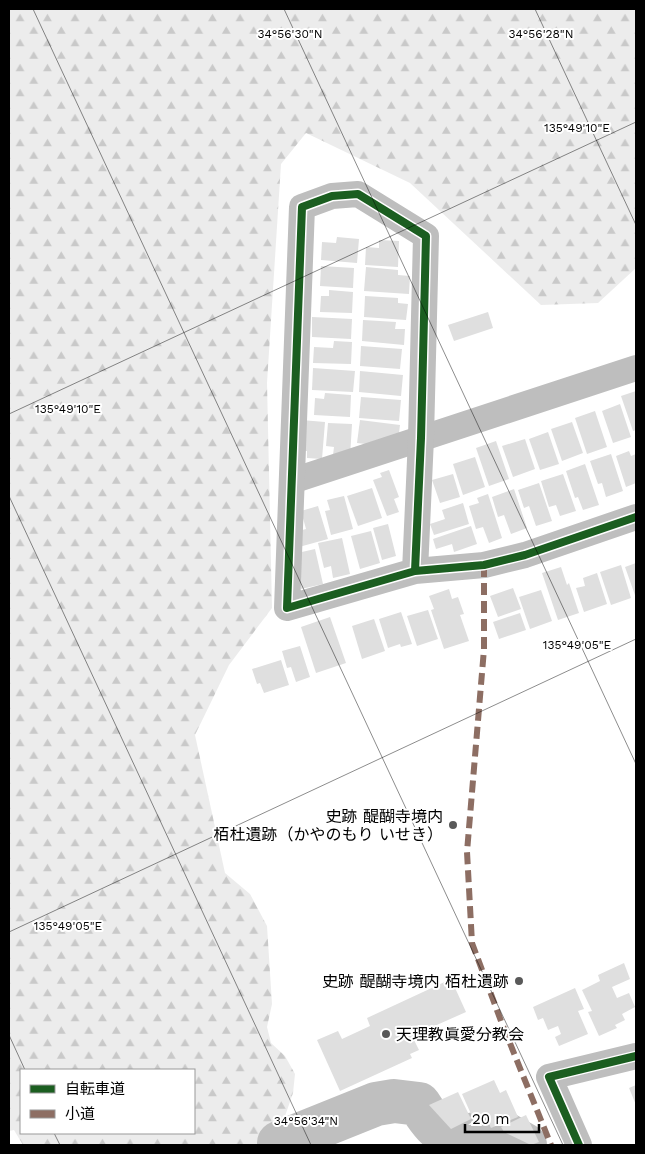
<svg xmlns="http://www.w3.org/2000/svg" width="645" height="1154" font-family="'Work Sans','Noto Sans JP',sans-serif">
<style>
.forest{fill:url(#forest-firs);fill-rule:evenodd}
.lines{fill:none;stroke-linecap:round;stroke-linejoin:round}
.river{stroke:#bfbfbf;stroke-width:44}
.building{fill:#dfdfdf}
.minor{stroke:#bebebe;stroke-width:26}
.quiet{stroke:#8d6e63;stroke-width:6;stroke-dasharray:12 6;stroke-linecap:butt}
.cycleway-casing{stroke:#fff;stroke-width:11}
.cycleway{stroke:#1b5e20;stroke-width:8}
.ticks{fill:none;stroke:#000;stroke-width:1;stroke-opacity:0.45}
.poi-dot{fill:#595959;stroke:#fff;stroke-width:2}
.labels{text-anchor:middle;stroke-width:4;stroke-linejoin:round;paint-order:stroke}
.poi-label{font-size:16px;fill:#000;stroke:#fff;text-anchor:end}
.ticks-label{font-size:12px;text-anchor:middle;fill:#000;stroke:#fff;stroke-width:4;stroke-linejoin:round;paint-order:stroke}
</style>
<defs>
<pattern id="forest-firs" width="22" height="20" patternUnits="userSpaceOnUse" patternTransform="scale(1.25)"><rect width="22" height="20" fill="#ececec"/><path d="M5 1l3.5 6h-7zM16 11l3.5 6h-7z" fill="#c9c9c9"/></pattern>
</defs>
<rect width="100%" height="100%" fill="#fff"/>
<path class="forest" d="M9 9H636V268L598 303 541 305 410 183 306 133 281 164 267 383 272 608 229 665 195 735 225 873 250 894 267 926 272 1004 267 1027 271 1043 285 1056 295 1074 293 1093 275 1145H23L14 1130 9 1131ZM21 1070H194V1133H21Z"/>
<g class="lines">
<path class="river" d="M279 1143 376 1104 394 1101 419 1104C445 1145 453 1139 497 1129L525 1145"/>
</g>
<g class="building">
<polygon points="337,237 359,239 357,263 321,260 322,242 336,243"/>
<polygon points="379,240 399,241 398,267 365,265 366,247 379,248"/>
<polygon points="321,266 354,268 353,288 320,286"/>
<polygon points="366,267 398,270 398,275 410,276 409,294 364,291"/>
<polygon points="329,290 353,292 352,313 320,312 321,296 329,296"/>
<polygon points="365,296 398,298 398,303 408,304 406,320 364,317"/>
<polygon points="488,312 493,328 454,341 448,325"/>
<polygon points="312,317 352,319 351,339 312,337"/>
<polygon points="363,320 396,322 395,329 405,329 404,345 362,341"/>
<polygon points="334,341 352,342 351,364 313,363 314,347 333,348"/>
<polygon points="361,346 402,349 400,369 360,366"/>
<polygon points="313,368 355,371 353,392 312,390"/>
<polygon points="360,371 403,375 401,396 359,392"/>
<polygon points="636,391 636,430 633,431 621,396"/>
<polygon points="325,393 351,395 350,417 314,415 315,398 324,399"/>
<polygon points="361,397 401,400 399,421 359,418"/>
<polygon points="620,404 631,437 613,443 602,411"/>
<polygon points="595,411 607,447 587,454 575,418"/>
<polygon points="301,420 325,422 322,459 307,458 307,451 298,451"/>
<polygon points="360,420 400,425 398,441 382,446 357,443"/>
<polygon points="572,422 583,453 562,461 551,429"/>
<polygon points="328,423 352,424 350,457 333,455 334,447 326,446"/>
<polygon points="548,432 559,464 540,470 529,439"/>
<polygon points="525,439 535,469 513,477 502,446"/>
<polygon points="496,441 509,479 489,486 476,448"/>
<polygon points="629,451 631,456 636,454 636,483 626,487 616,456"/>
<polygon points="611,454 623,491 606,497 602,483 598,484 590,461"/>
<polygon points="475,457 485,487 463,495 453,464"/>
<polygon points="585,464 599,505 583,510 578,497 575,498 566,471"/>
<polygon points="389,470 399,497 394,499 399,512 387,516 373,480 382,477 380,473"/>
<polygon points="453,474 460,497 440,503 432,480"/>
<polygon points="563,474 576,511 560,516 556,505 549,507 541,481"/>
<polygon points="539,483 552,521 536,526 529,506 524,508 518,490"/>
<polygon points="372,488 382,518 358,526 347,496"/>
<polygon points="514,489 527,528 511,534 504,515 498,517 492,497"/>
<polygon points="488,494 502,538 489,543 483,527 476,529 469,506 479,503 477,498"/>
<polygon points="344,496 353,529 331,535 325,511 330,510 327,500"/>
<polygon points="463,503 469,524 434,535 430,524 445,519 442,510"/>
<polygon points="318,506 328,539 299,547 295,532 306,529 301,511"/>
<polygon points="388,524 396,556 382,560 373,528"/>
<polygon points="471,526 477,544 454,552 452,544 436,549 433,539"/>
<polygon points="371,531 380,563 360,569 351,536"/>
<polygon points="342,538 350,574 333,578 331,566 324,568 318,543"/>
<polygon points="315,549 323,584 301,589 293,554"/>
<polygon points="636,563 636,598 625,567"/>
<polygon points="621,565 631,598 611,605 600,572"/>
<polygon points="561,567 567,585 569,583 579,613 558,620 542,573"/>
<polygon points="597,573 607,604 584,612 576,588 585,586 583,578"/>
<polygon points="513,588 521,609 498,617 490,596"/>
<polygon points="449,589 452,599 458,597 464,614 460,615 469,641 444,649 431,610 434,609 429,596"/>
<polygon points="541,590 552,621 530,629 519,597"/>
<polygon points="428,610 438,639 417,646 407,616"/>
<polygon points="401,612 412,644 401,647 400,644 388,648 379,619"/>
<polygon points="520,613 526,630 499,639 493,622"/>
<polygon points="330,617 346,663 316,673 301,627"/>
<polygon points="374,619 385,651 362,659 352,626"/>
<polygon points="300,646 310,677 296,682 291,667 287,668 282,651"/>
<polygon points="281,660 289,685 264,693 260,683 257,684 252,669"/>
<polygon points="624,963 630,979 612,987 617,998 629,993 635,1007 622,1014 625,1020 615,1025 617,1028 599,1036 588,1012 592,1011 582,990 600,981 598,975"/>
<polygon points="451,979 466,1012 412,1036 419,1050 410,1054 412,1058 340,1091 317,1040 338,1031 342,1039 370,1026 367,1018"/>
<polygon points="575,988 584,1009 578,1011 588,1034 559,1046 555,1037 561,1034 558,1026 548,1030 543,1018 538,1020 533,1007"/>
<polygon points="494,1080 500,1093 506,1090 518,1117 491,1128 486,1118 475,1123 462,1094"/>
<polygon points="636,1085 636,1105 629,1088"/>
<polygon points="458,1092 471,1119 451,1129 429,1105"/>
<polygon points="526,1115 539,1142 531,1145 504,1132 501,1127"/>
</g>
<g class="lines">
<g class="minor">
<polyline points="292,481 636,368"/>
<polyline points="415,571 421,438 426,236 358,194 332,196 302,207 287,608 415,571 484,565 525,555 636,517"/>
<polyline points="579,1145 549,1077 636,1056"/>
</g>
<polyline class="quiet" points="484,565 484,649 467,852 472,943 501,1021 551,1145"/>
<g class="cycleway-casing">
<g id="cycleway">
<polyline points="415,571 421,438 426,236 358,194 332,196 302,207 287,608 415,571 484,565 525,555 636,517"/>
<polyline points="579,1145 549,1077 636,1056"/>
</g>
</g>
<use href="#cycleway" class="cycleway"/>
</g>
<path class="ticks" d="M33 9 563 1145M284 9 636 764M535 9 636 225M9 414 636 122M9 496 311 1145M9 932 636 639M9 1035 25 1070M54 1133 60 1145"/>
<g class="poi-dot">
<circle cx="453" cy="825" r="5"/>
<circle cx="519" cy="981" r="5"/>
<circle cx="386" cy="1034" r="5"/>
</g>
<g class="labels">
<g class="poi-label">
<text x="443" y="822">史跡 醍醐寺境内<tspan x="443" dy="18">栢杜遺跡（かやのもり いせき）</tspan></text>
<text x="509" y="987">史跡 醍醐寺境内 栢杜遺跡</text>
<text x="396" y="1040" text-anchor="start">天理教眞愛分教会</text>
</g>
</g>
<g class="ticks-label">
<text x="290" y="38">34°56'30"N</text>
<text x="541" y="38">34°56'28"N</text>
<text x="577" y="132">135°49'10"E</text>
<text x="68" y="413">135°49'10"E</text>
<text x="577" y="649">135°49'05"E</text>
<text x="68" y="930">135°49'05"E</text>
<text x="306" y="1125">34°56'34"N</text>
</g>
<rect width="645" height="1154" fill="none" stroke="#000000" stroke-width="20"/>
<rect x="20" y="1069" width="175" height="65" fill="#ffffff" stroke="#999999"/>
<rect x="30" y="1085" width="25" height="8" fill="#1b5e20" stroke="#999999"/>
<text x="65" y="1094" font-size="15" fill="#000000">自転車道</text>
<rect x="30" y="1110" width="25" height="8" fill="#8d6e63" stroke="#999999"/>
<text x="65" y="1119" font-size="15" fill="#000000">小道</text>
<path d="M465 1124v8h74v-8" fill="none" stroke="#000000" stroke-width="2.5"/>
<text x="472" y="1124" font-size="15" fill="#000000" stroke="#ffffff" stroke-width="4" paint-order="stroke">20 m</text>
</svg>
